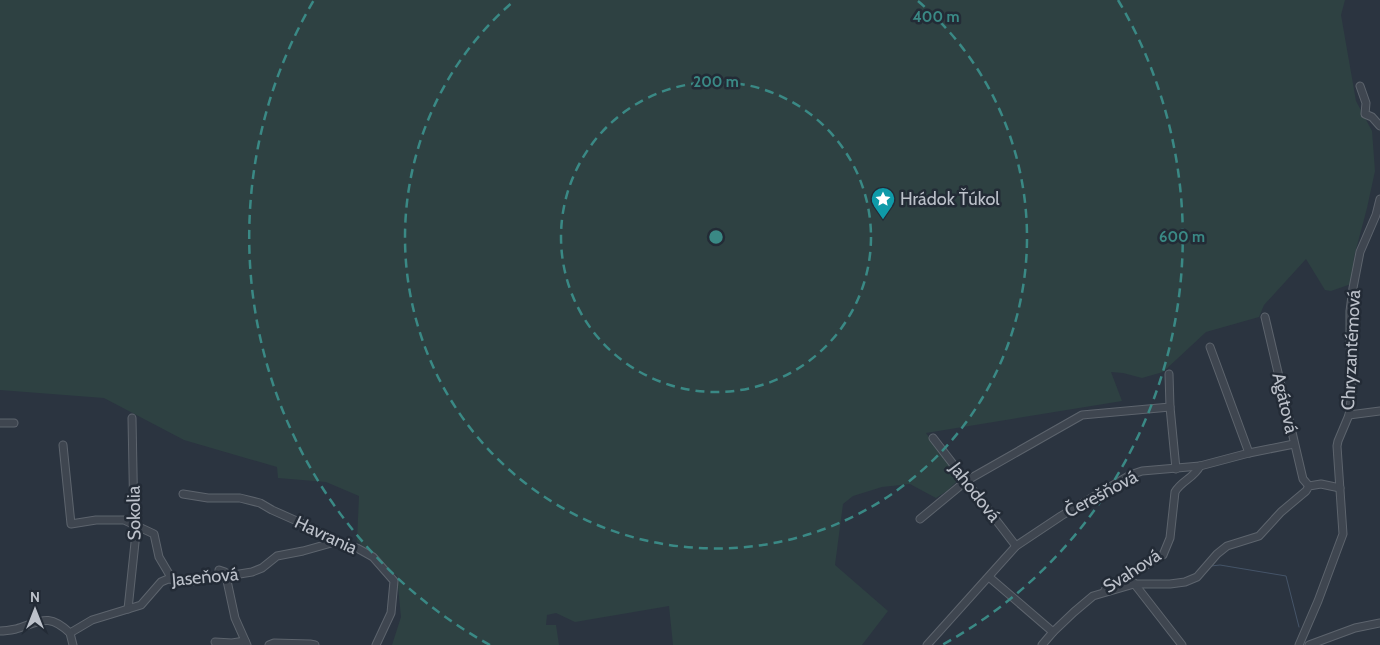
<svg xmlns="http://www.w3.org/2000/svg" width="1380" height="645" font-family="Cabin,sans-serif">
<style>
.green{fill:#2e4142}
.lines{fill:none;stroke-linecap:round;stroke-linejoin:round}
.stream{stroke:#455468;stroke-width:1}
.minor-casing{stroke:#5d646d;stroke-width:9}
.minor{stroke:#3f4650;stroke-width:7}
.ring{fill:none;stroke:#3a8985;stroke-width:2.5;stroke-dasharray:9 6}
.labels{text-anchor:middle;stroke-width:5;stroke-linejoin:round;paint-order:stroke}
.poi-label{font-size:18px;fill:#bcc1ca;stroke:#232b36;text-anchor:start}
.street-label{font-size:18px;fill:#bcc1ca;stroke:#232b36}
.centre{fill:#3a8985;stroke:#232b36;stroke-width:2.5}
.ring-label{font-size:15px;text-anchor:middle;font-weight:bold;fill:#3a8985;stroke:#232b36;stroke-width:5;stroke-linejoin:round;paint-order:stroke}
</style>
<rect width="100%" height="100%" fill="#2b3440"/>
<polygon class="green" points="0,0 1345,0 1341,15 1356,101 1372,131 1375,171 1367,208 1354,257 1351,284 1331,291 1325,290 1306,259 1264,305 1259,317 1206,332 1163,372 1142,378 1123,373 1111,372 1122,401 926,433 959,479 947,491 936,498 910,484 882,487 853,496 843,504 835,565 888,611 862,645 673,645 669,606 575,622 556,613 547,615 546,625 556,625 559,645 392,645 401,617 397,576 357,541 359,496 326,482 278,478 277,467 184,440 104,398 0,390"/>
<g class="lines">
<polyline class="stream" points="1211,566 1220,565 1286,576 1299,627"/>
<g class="minor-casing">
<g id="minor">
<polyline points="1360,86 1366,103 1365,114 1372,117 1380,126"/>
<polyline points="1265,317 1303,479 1309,486"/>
<polyline points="1210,347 1249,453"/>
<polyline points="1169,374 1170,407 1176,469"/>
<polyline points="1349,415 1380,411"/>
<polyline points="0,423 14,423"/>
<polyline points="933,438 1016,546"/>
<polyline points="63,445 71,524 96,520 124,520 154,534 159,557 172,579"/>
<polyline points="183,494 208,498 240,498 260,503 272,510 308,526 335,542 357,548 373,557 394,581 391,613 376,645"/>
<polyline points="920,519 966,481 1082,415 1170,407"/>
<polyline points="219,570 225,572 226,576 235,618 247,645"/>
<polyline points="989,577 1053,632"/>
<polyline points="1133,582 1182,645"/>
<path d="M1105 590 1163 555 1170 538 1175 492C1181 481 1194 478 1200 466"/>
<polyline points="128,609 136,533 134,525 132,418"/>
<path d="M0 631C5 631 11 630 16 629 40 622 48 612 70 633L92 620 141 605 161 582 168 579 196 581 252 572 262 568 277 556 303 551 335 542"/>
<polyline points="70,633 73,645"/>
<polyline points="215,642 232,643 245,641"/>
<polyline points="269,645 274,643 310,644 315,645"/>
<polyline points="927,645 1016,546 1061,516 1130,475 1142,471 1200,466 1249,453 1294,444"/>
<polyline points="1042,645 1053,632 1074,612 1093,596 1134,584 1170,584 1185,582 1197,577 1217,554 1227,546 1259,536 1281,512 1306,491 1309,486 1321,484 1340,488"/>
<polyline points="1299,645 1318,601 1343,534 1337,446 1338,441 1349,415 1352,393 1350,338 1350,311 1353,288 1360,252 1376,215 1380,199"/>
<polyline points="1309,645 1355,628 1380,623"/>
</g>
</g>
<use href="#minor" class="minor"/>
</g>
<g class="ring">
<circle cx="716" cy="237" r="155"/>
<path d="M918 1A311 311 0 1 1 514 1"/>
<path d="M490 645A466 466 0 0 1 314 0M1118 0A466 466 0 0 1 942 645"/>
</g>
<defs>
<g id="sight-pin" transform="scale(1.25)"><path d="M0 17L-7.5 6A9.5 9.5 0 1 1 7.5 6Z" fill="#0f9aa8" stroke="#232b36"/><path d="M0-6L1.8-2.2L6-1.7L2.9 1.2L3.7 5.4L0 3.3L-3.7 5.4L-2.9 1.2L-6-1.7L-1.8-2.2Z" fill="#fff"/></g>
</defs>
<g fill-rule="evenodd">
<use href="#sight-pin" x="883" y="199"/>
</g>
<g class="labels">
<g class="poi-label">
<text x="900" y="205">Hrádok Ťúkol</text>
</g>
<g class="street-label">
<text transform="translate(1351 350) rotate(-87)" y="6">Chryzantémová</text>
<text transform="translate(1285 403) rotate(77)" y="6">Agátová</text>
<text transform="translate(975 492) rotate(52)" y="6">Jahodová</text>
<text transform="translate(1101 494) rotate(-28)" y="6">Čerešňová</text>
<text transform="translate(134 513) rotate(-91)" y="6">Sokolia</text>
<text transform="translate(326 535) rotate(25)" y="6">Havrania</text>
<text transform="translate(1132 571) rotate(-33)" y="6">Svahová</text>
<text transform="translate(205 577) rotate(-5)" y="6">Jaseňová</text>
</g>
</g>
<circle cx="716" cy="237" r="8" class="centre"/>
<g class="ring-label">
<text x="936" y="22">400 m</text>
<text x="716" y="87">200 m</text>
<text x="1182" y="242">600 m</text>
</g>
<g transform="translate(35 610)" stroke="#232b36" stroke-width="4" paint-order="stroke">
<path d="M0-4L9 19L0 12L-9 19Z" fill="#bcc1ca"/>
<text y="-8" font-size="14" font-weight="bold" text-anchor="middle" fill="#bcc1ca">N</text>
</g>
</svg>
